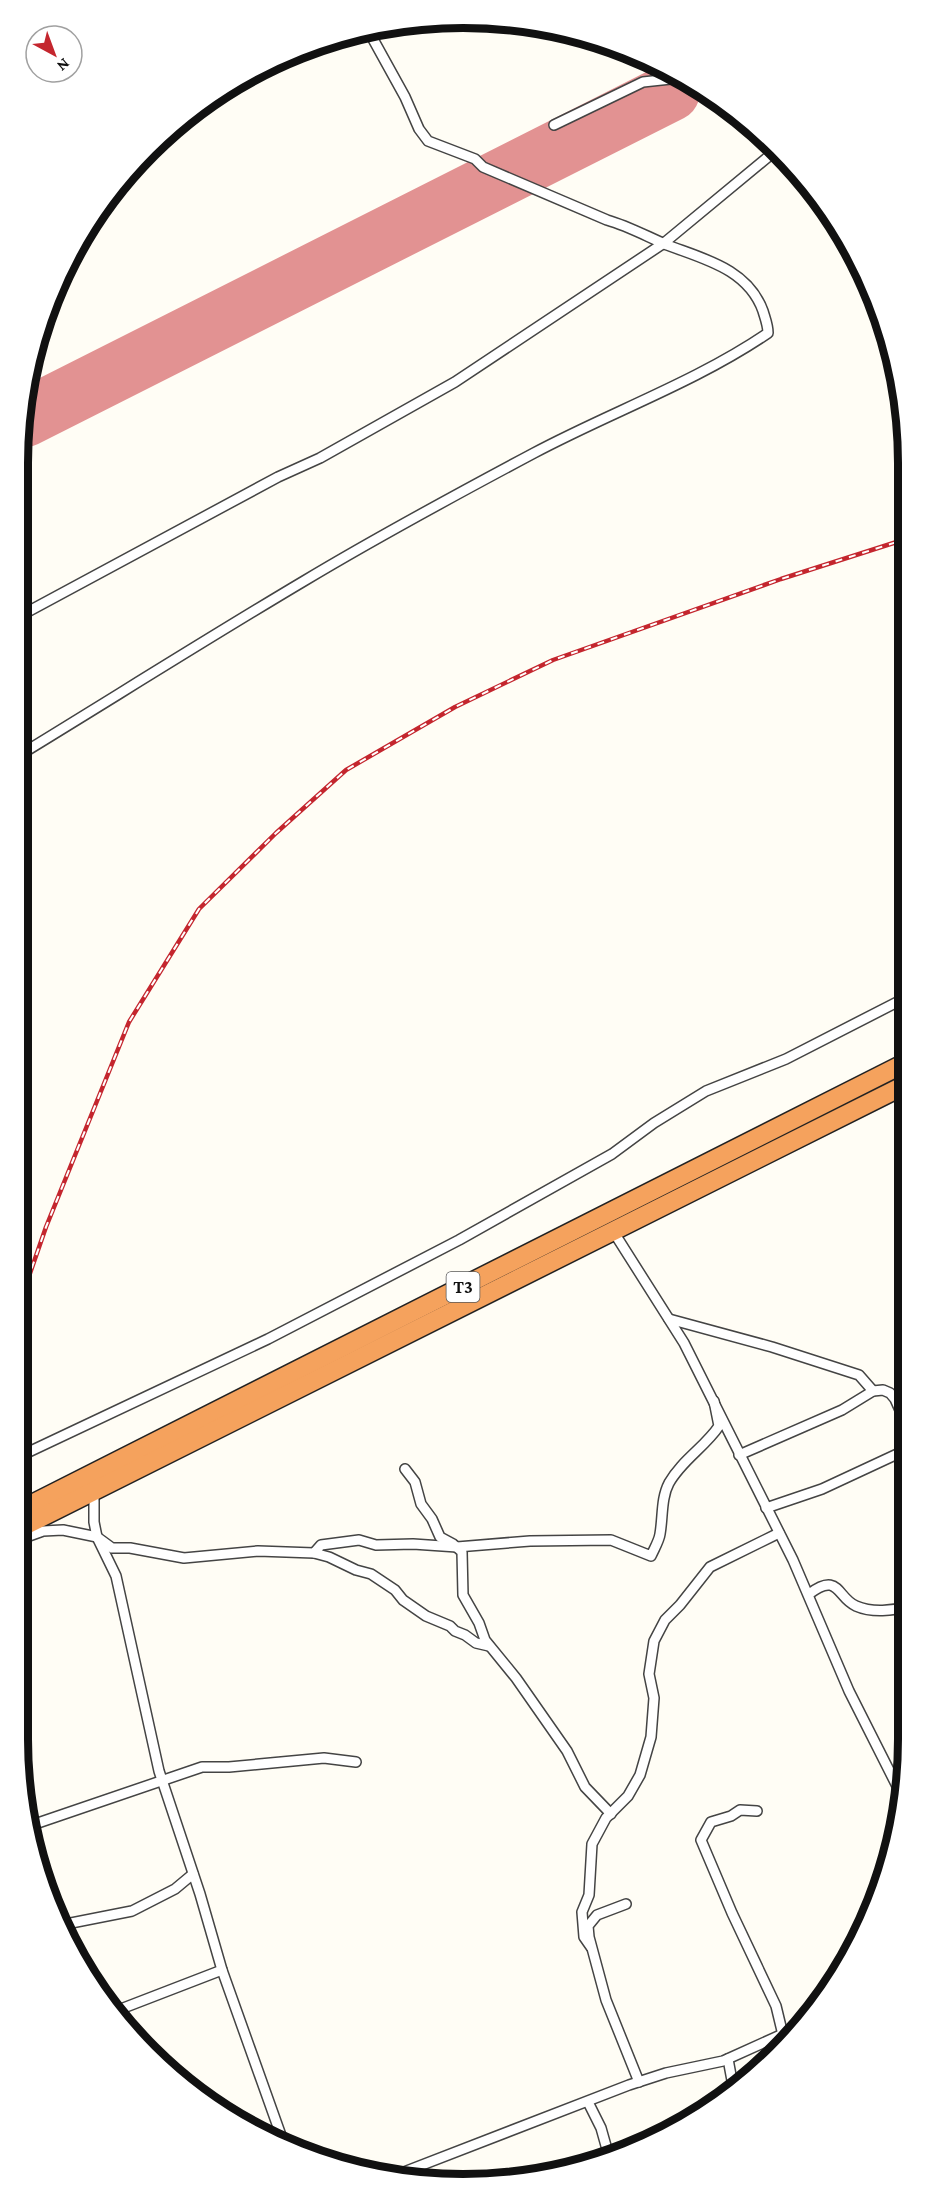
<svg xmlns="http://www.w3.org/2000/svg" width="927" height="2203" font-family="'Crimson Pro',serif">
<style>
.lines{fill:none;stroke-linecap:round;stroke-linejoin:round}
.runway{stroke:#e29292;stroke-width:58}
.street-casing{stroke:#444;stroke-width:12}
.highway-casing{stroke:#222;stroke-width:21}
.street{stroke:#fff;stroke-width:9}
.highway{stroke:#f5a25d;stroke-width:18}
.rail-casing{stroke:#c4262e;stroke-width:4.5}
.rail{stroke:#fff;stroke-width:2;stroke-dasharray:7;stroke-linecap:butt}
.labels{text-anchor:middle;stroke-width:6;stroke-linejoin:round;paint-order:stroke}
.shield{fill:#fff;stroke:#585858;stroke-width:1.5}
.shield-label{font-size:18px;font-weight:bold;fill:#111}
.rim{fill:none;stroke:#111;stroke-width:8}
</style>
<rect width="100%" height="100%" fill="#fffdf5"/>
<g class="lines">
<polyline class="runway" points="25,418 671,92"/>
<g class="street-casing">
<g id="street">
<polyline points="554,125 643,82 680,78"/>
<polyline points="18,617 278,477 320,458 455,382 664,243 774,152"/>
<path d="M18 756C113 698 208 638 304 581 379 536 457 494 534 453 611 412 696 382 768 333 768 325 765 318 763 311 748 269 704 259 667 245 646 236 628 226 607 220L483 167 475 159 428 141 419 129 405 97 368 30"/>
<polyline points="613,1231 684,1343 793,1560 849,1691 900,1792"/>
<polyline points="669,1319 772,1347 859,1375 873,1391"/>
<polyline points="739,1455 842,1410 873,1391 883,1390 890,1393 895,1399 908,1428"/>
<polyline points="18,1457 268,1339 459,1240 612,1154 654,1123 706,1091 786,1059 907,997"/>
<polyline points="405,1469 415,1482 421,1504 432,1519 440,1537 453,1544 462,1552 463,1595 479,1623 485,1640 516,1678 567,1751 585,1787 611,1814"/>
<polyline points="94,1491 94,1522 97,1537 116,1576 159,1771 200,1894 222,1970 283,2141"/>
<polyline points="766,1508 822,1489 908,1449"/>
<path d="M18 1540 43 1531 63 1530 97 1537 112 1548H130L184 1558 258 1551 314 1553 321 1545 359 1540 376 1545 413 1544 457 1547 530 1541 611 1540 651 1556C654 1549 659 1541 660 1534 663 1517 661 1498 669 1483 682 1460 705 1447 719 1426L714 1401"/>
<polyline points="314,1553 329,1557 356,1570 371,1574 395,1590 403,1600 426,1616 450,1626 455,1631 465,1635 476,1643 489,1646"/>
<path d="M809 1594C839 1571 837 1598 856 1606 872 1613 893 1611 909 1606"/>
<polyline points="757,1811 740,1810 731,1816 711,1822 701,1840 732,1913 776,2006 783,2035"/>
<polyline points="32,1825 202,1767 229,1767 324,1758 356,1762"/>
<polyline points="626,1904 597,1915 588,1926 589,1937 606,2000 639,2082"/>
<polyline points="61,1925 132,1911 175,1889 193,1874"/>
<polyline points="591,1947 584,1937 582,1912 589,1895 592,1844 606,1818 628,1796 640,1775 651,1737 654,1698 649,1674 654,1641 665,1620 680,1605 710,1567 779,1533"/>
<polyline points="113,2012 222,1970"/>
<polyline points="728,2059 733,2086"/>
<polyline points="588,2102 601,2128 610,2160"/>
<polyline points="391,2177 629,2085 666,2073 723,2061 805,2024"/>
</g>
</g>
<g class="highway-casing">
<g id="highway">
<polyline points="18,1511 907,1062"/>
<polyline points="18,1529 907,1084"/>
</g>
</g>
<use href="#street" class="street"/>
<use href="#highway" class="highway"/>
<g class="rail-casing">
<polyline id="rail" points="18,1308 46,1227 129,1022 199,909 276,833 346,770 455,707 553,660 781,579 906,539"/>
</g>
<use href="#rail" class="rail"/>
</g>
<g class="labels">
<rect class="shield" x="446.5" y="1272" width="33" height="30" rx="4.5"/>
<g class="shield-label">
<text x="463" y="1293">T3</text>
</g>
</g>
<path d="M0 0H927V2203H0ZM463 28H463A435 435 0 0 1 898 463V1739A435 435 0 0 1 463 2174H463A435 435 0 0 1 28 1739V463A435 435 0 0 1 463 28Z" fill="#fff" fill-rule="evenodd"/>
<path class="rim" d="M463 28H463A435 435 0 0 1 898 463V1739A435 435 0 0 1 463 2174H463A435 435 0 0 1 28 1739V463A435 435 0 0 1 463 28Z"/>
<g transform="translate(54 54) rotate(139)"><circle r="28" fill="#ffffff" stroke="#a0a0a0" stroke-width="1.5"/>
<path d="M0-4.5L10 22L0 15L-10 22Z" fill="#c4262e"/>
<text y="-9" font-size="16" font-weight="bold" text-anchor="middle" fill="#111111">N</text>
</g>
</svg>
